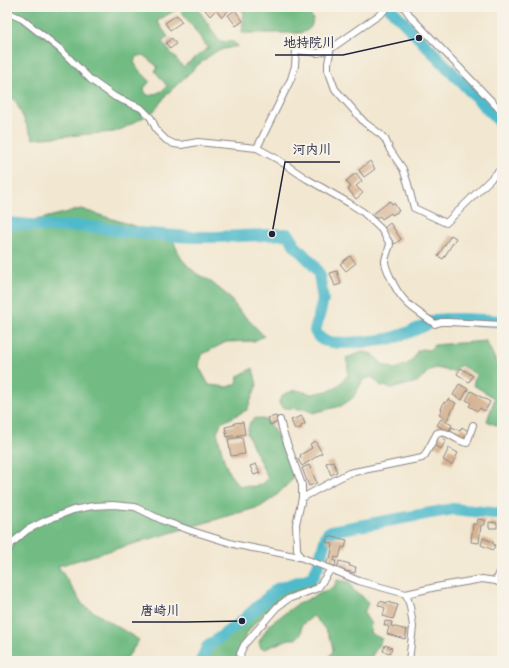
<svg xmlns="http://www.w3.org/2000/svg" width="509" height="668" font-family="Pangolin,'Klee One',sans-serif">
<style>
.forest{fill:#72bc84;stroke:#4a6f60;fill-rule:evenodd}
.lines{fill:none;stroke-linecap:round;stroke-linejoin:round}
.river{stroke:#4fbacb;stroke-width:12}
.building{fill:#d5b391}
.minor-casing{stroke:#8a8486;stroke-width:8}
.minor{stroke:#fff;stroke-width:6}
.leader{fill:none;stroke:#22223b;stroke-width:1.5}
.callout-dot{fill:#22223b;stroke:#f7f3e8;stroke-width:1.5}
.callout-label{font-size:13px;text-anchor:middle;font-weight:bold;fill:#22223b;stroke:#f7f3e8;stroke-width:4;stroke-linejoin:round;paint-order:stroke}
</style>
<rect width="100%" height="100%" fill="#f7f3e8"/>
<filter id="ink" filterUnits="userSpaceOnUse"><feTurbulence type="fractalNoise" baseFrequency=".025" numOctaves="2"/><feDisplacementMap in="SourceGraphic" scale="8" xChannelSelector="R" yChannelSelector="G"/><feConvolveMatrix kernelMatrix="1 2 1 2 8 2 1 2 1" color-interpolation-filters="sRGB"/></filter>
<filter id="wash" filterUnits="userSpaceOnUse"><feTurbulence type="fractalNoise" baseFrequency=".012" numOctaves="4" result="noise"/><feDisplacementMap in="SourceGraphic" scale="16" xChannelSelector="R" yChannelSelector="G"/><feGaussianBlur stdDeviation="0.9" result="paint"/><feColorMatrix in="noise" values="0 0 0 0 0 0 0 0 0 0 0 0 0 0 0 0 0 1.4 0 .05"/><feComposite in="paint" operator="in"/></filter>
<g filter="url(#wash)">
<rect width="100%" height="100%" fill="#f2e7d0"/>
<g class="forest">
<path d="M7 7H139L141 8 145 7H202L199 10 219 41 233 42 238 46 224 49 215 52 199 64 169 92 153 112 144 117 124 128 114 132 33 139 16 102 7 92ZM179 8 208 48 183 67 162 42 168 37 157 21ZM143 55 158 67 155 71 167 86 162 91 150 96 145 93 144 88 150 81 138 69 134 62 136 57Z"/>
<path d="M238 7H303L313 18C312 28 310 30 300 33H242L244 13Z"/>
<path d="M81 209 172 238 181 258 188 266 197 274 210 281 227 295 239 310 264 336 254 341 226 342 201 355 199 367 209 385 228 387 237 384 238 376 253 368 257 385 247 410 221 423 217 432 224 460 229 473 238 485C250 487 259 488 268 479L247 433 250 422 254 419 258 418 266 420 286 447 294 474 290 482 276 496 260 507 238 513 58 566 83 605 139 640 125 661H7V227Z"/>
<path d="M486 341 502 373V428L487 421 495 398 473 385 476 374 460 365 454 372 436 368 430 370 417 382 393 388 381 386 372 377 363 380 353 398 341 406 316 412 314 413 303 409 285 408 279 404V401L284 394 296 390 312 394 327 391 336 388 348 375V367L346 358 362 352 373 354 383 365 395 369C407 364 412 364 417 351L422 349 429 350 434 345Z"/>
<path d="M311 580H314L315 581V584L313 586C301 590 288 593 278 600 274 602 271 606 269 609 253 623 239 640 236 661H202L204 655 210 647 242 623 277 592Z"/>
<path d="M337 580 350 582 353 590 362 596 368 603 364 613 371 624 370 633 382 639 369 661H326L333 651C332 637 324 626 313 616L301 626 302 633 296 639H289L265 649 261 648 259 642 269 625 296 605 334 587Z"/>
</g>
<g class="lines">
<g class="river">
<polyline points="389,7 502,124"/>
<path d="M7 223 54 227 78 226 101 228 125 232 190 237H217L287 234 290 236 295 246 312 263 319 274 323 300 315 331C317 335 319 338 323 340 335 346 383 341 396 337 405 334 415 330 424 326 428 324 431 321 435 320 457 317 480 320 502 321"/>
<polyline points="319,562 327,534 331,531 453,509 502,514"/>
<polyline points="201,661 207,647 242,621 277,589 310,578 314,575 318,566"/>
</g>
</g>
<g id="blocks">
<g class="building">
<polygon points="209,7 211,9 213,7 216,7 217,9 219,7 227,7 229,10 222,17 216,10 210,16 205,10"/>
<polygon points="235,10 243,21 236,26 228,15"/>
<polygon points="177,15 182,22 170,30 165,23"/>
<polygon points="172,38 176,44 170,49 166,43"/>
<polygon points="370,161 375,169 364,177 359,170"/>
<polygon points="356,173 362,181 356,186 363,193 356,199 348,189 351,187 346,181"/>
<polygon points="390,201 392,204 394,203 399,211 392,215 391,213 382,219 380,216 376,218 373,214"/>
<polygon points="390,223 401,239 395,244 383,229"/>
<polygon points="451,235 456,238 443,259 438,256"/>
<polygon points="350,256 356,263 346,271 340,264"/>
<polygon points="337,271 341,284 335,286 330,273"/>
<polygon points="461,368 473,376 469,382 457,374"/>
<polygon points="459,384 468,389 462,400 453,395"/>
<polygon points="471,391 490,402 485,411 480,408 478,411 469,406 471,403 466,400"/>
<polygon points="448,399 456,403 447,420 439,415 442,409 441,409 444,402 446,403"/>
<polygon points="276,416 278,422 270,425 268,418"/>
<polygon points="302,416 305,424 301,426 301,428 295,430 291,420"/>
<polygon points="441,419 452,425 448,432 437,425"/>
<polygon points="243,422 245,434 227,437 225,427 234,425 234,423"/>
<polygon points="452,427 460,431 462,427 468,431 464,439 458,436 457,437 449,433"/>
<polygon points="439,435 446,440 441,449 433,445"/>
<polygon points="242,437 245,454 231,456 228,439"/>
<polygon points="315,441 322,453 302,466 298,459 301,457 300,455 312,448 310,444"/>
<polygon points="449,448 458,453 452,465 443,460"/>
<polygon points="333,461 337,472 331,475 326,463"/>
<polygon points="256,464 260,473 254,475 250,466"/>
<polygon points="309,465 317,483 309,486 302,468"/>
<polygon points="478,519 485,520 485,525 481,525 479,543 471,542 473,524 477,524"/>
<polygon points="489,522 497,523 497,528 489,528"/>
<polygon points="328,536 347,540 345,548 342,547 339,558 335,557 334,561 336,561 335,567 326,565 328,559 330,559 333,544 326,542"/>
<polygon points="483,538 493,542 493,544 495,545 493,550 481,545"/>
<polygon points="339,561 350,564 349,566 356,567 355,573 337,569"/>
<polygon points="380,601 387,603 387,602 398,605 393,619 383,616 385,608 378,605"/>
<polygon points="385,621 392,622 391,626 407,630 405,639 387,634 389,627 384,625"/>
<polygon points="385,645 392,648 390,653 383,651"/>
</g>
</g>
</g>
<g filter="url(#ink)">
<use href="#blocks" fill-opacity="0" stroke="#8a8486" stroke-width="1"/>
<g class="lines">
<g class="minor-casing">
<g id="minor">
<polyline points="404,7 411,17 502,112"/>
<path d="M7 12 22 19 60 49 91 80 115 97 141 108 151 118 157 131 166 140 174 144 181 145 198 142 257 148 277 159 307 179 349 203 363 212 381 229 390 244C389 250 385 256 385 262 386 269 390 276 393 283 404 305 416 310 435 324L441 322H449L502 325"/>
<polyline points="329,50 330,53 328,63 328,70 335,89 365,123 380,134 385,139 390,150 403,169 408,184 414,208 446,223 502,168"/>
<polyline points="257,148 291,79 295,66 296,50 318,53 329,50 382,13 387,7"/>
<polyline points="280,420 283,432 302,485 302,498 296,524 297,549 300,557"/>
<path d="M302 498 337 479 349 473 422 458 425 455 437 433C447 429 457 442 467 443L473 425"/>
<polyline points="7,551 12,543 27,530 47,520 73,510 93,506 113,505 135,507 164,521 192,531 237,545 300,557 331,569 359,581 406,594 436,587 482,579 496,581 502,584"/>
<polyline points="496,581 502,568"/>
<polyline points="406,594 410,606 413,627 409,661"/>
<polyline points="242,661 240,654 244,645 277,607 288,599 318,588 322,582 331,569"/>
</g>
</g>
<use href="#minor" class="minor"/>
</g>
</g>
<path class="leader" d="M419 38L343 55H275M272 234L285 162H340M242 621L187 622H132"/>
<g class="callout-dot">
<circle cx="419" cy="38" r="4"/>
<circle cx="272" cy="234" r="4"/>
<circle cx="242" cy="621" r="4"/>
</g>
<g class="callout-label">
<text x="309" y="47">地持院川</text>
<text x="312" y="154">河内川</text>
<text x="160" y="615">唐崎川</text>
</g>
<rect width="509" height="668" fill="none" stroke="#f7f3e8" stroke-width="24"/>
</svg>
